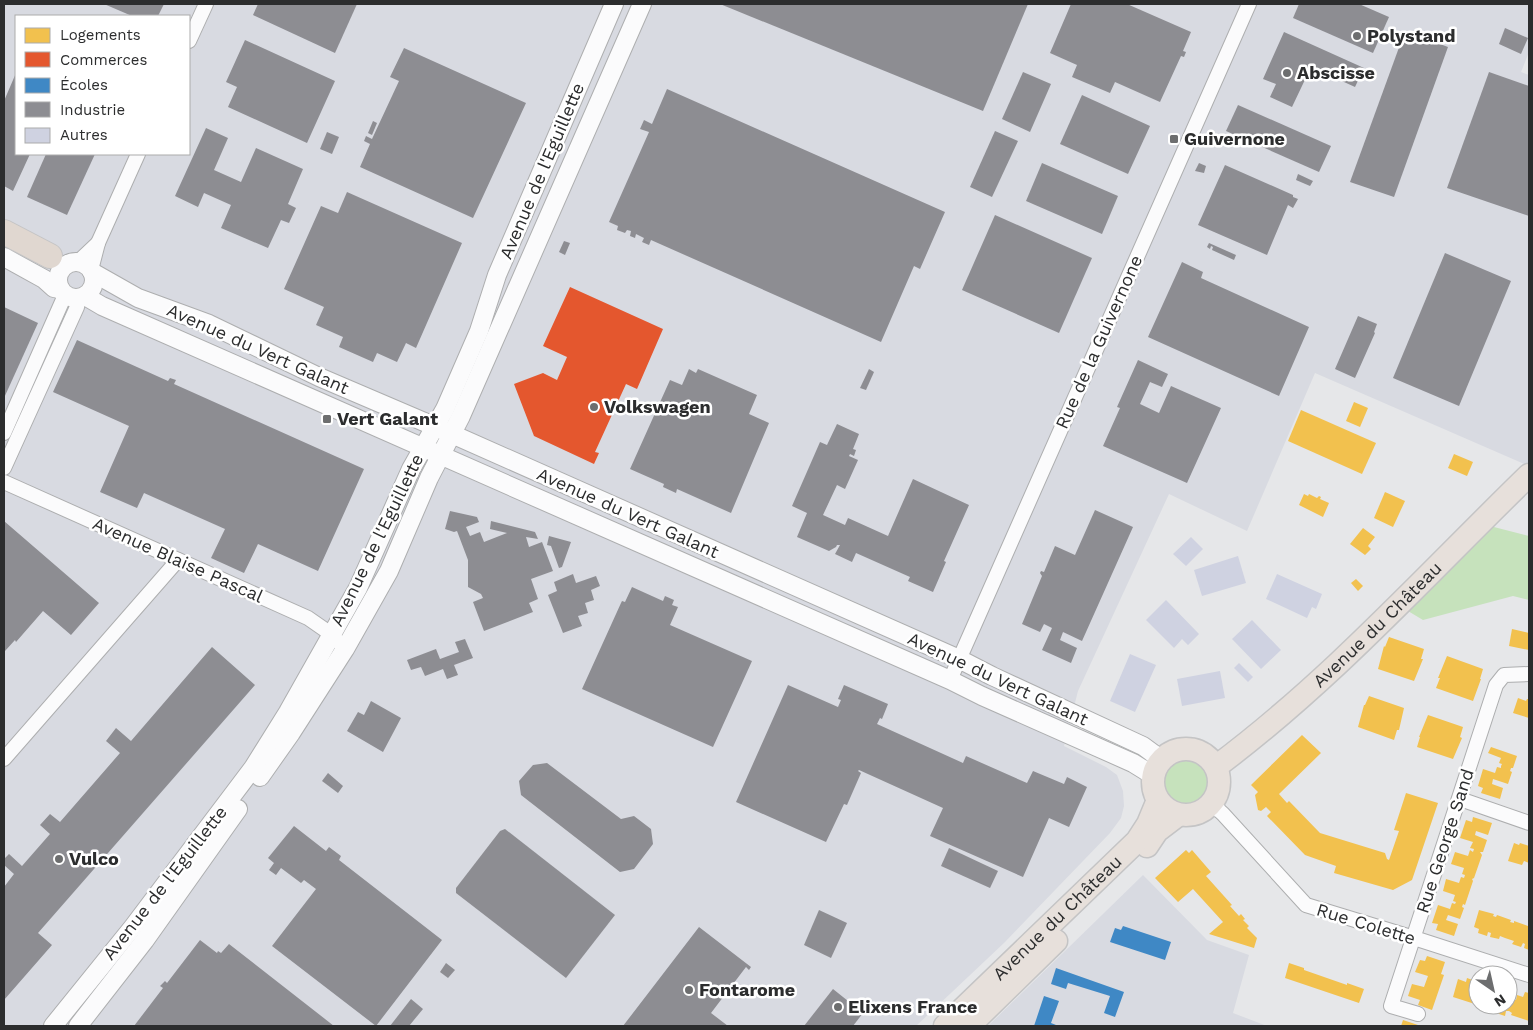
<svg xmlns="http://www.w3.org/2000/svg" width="1533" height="1030" font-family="'Work Sans',sans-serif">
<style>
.built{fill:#d8dae1;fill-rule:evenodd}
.green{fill:#c6e2bc}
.homes{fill:#f2c14e}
.shops{fill:#e4572e}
.schools{fill:#3f88c5}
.industry{fill:#8d8d92}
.building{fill:#cfd2e1}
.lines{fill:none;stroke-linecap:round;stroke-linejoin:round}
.minor-casing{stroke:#adaeaf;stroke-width:16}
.tertiary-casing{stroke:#adaeaf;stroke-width:20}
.primary-casing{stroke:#c4c4c5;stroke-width:25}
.trunk-casing{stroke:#c4c4c5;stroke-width:26}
.minor{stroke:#fbfbfc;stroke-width:14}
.tertiary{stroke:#fbfbfc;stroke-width:18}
.primary{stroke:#e7e0db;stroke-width:22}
.trunk{stroke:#e0d7d0;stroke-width:24}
.poi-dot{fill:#6d6e6f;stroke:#fff;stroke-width:2}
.labels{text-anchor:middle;stroke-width:5;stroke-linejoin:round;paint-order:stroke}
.poi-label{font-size:18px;font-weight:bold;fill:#2c2d2e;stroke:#fff;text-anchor:start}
.street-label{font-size:18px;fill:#2c2d2e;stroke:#fff}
</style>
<rect width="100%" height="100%" fill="#e6e7e9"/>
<g class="built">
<path d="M4 4H1529V52L1521 72 1529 75V466L1315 373 1247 531 1169 494 1078 691 1064 746 1106 767 1117 775 1123 791 1124 806 1121 818 1110 833 1004 943 916 1026H4ZM16 16H189V154H16Z"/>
<polygon points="1143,875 1207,940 1249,955 1233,1013 1267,1026 988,1026"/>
</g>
<g class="green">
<polygon points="1490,526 1529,536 1529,600 1513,596 1423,620 1408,611"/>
<circle cx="1187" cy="783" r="24"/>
</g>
<g class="homes">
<polygon points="1354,402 1368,408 1360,427 1346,421"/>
<polygon points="1301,410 1376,443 1362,474 1288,441"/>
<polygon points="1454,454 1473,462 1467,476 1448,468"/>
<polygon points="1385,492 1405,501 1393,527 1374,518"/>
<polygon points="1304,494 1308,496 1309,494 1317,498 1319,496 1321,497 1320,499 1329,503 1323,517 1299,505"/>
<polygon points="1363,528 1375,537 1368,546 1371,549 1365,555 1350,544"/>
<polygon points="1356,579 1363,586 1358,591 1351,583"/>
<polygon points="1512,629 1529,633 1529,650 1509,646"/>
<polygon points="1389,637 1424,649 1421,659 1423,659 1414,681 1378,669 1384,646 1385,647"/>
<polygon points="1447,656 1483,669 1480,679 1481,679 1473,701 1436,688 1440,678 1438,678"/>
<polygon points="1369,696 1404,708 1399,730 1397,730 1394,740 1358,727 1364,705 1365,705"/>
<polygon points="1518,698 1526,701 1527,699 1529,699 1529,718 1513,713"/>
<polygon points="1428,715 1463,727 1460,737 1462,738 1453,759 1417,747 1420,737 1419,737"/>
<polygon points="1302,735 1321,753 1279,794 1287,803 1289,801 1320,833 1385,853 1387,859 1389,860 1399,831 1394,830 1406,793 1438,803 1412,880 1393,890 1334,873 1336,866 1305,855 1267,816 1271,812 1266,807 1261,811 1258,810 1255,795 1258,792 1251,785"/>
<polygon points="1491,747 1517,756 1513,768 1511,768 1510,771 1512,772 1508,784 1493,779 1492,784 1503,788 1500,799 1481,793 1483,788 1478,786 1483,769 1495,773 1497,767 1501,768 1501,766 1502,764 1499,763 1501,758 1488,753"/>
<polygon points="1473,817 1492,823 1488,835 1476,831 1475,835 1487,840 1483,852 1480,852 1482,855 1474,878 1472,879 1473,881 1465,905 1463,904 1462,907 1464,908 1460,919 1448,915 1446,920 1458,924 1454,936 1436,930 1438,924 1432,923 1438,905 1450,909 1452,903 1455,904 1456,902 1453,901 1455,895 1443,891 1446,879 1459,883 1461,877 1464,878 1465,875 1462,874 1464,868 1451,864 1455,852 1468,856 1470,850 1473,852 1474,849 1470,848 1473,842 1460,838 1466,820 1472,822"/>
<polygon points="1514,843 1519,845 1520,843 1529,846 1529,863 1524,861 1522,865 1508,861"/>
<polygon points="1186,850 1189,853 1192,850 1211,872 1206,876 1232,905 1230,906 1239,916 1241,914 1245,919 1243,920 1249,926 1247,928 1257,938 1254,948 1209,934 1223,922 1193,889 1178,902 1155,878"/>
<polygon points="1479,910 1494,914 1493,916 1496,917 1497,915 1511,920 1510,922 1514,923 1514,921 1528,926 1529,950 1524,948 1525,944 1523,943 1521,947 1512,944 1514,941 1505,938 1500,936 1499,939 1490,937 1491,933 1488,932 1487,936 1478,933 1479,929 1474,927"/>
<polygon points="1427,956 1445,962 1441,974 1444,975 1432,1010 1418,1005 1420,1000 1408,996 1412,984 1424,987 1428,976 1415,972 1420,960 1425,961"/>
<polygon points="1289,963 1304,968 1304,970 1347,985 1347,983 1364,989 1359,1003 1285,978"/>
<polygon points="1467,978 1478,982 1478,1005 1453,997 1458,979 1466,982"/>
<polygon points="1525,992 1529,993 1529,1021 1511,1015 1512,1013 1509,1011 1506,1011 1505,1016 1481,1008 1482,1005 1508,1005 1508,998 1516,1000 1517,995 1523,997"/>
<polygon points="1403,1020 1421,1026 1401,1026"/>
</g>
<polygon class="shops" points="570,287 663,329 637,389 626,384 595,452 599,453 594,464 534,436 514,384 543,373 557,380 567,357 543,346"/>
<g class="schools">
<polygon points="1123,926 1171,942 1165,960 1110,942 1115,928 1121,930"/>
<polygon points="1056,968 1124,992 1115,1017 1104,1013 1110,996 1068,983 1066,989 1051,984"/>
<polygon points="1044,996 1059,1001 1051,1023 1056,1025 1055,1026 1034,1026"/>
</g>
<g class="industry">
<polygon points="104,4 164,4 158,16 132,16"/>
<polygon points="258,4 357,4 335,53 253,15"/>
<polygon points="720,4 1028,4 983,111"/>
<polygon points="1071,4 1127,4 1191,32 1183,51 1186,52 1184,57 1181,56 1160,102 1115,82 1110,93 1072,77 1077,65 1050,53"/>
<polygon points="1299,4 1359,4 1389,17 1373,53 1293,18"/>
<polygon points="1505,28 1528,38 1521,54 1499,44"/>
<polygon points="1405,31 1448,47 1394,197 1350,182"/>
<polygon points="1284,32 1364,68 1355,87 1311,67 1292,107 1270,97 1276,84 1263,79"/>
<polygon points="245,40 335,81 307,143 228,107 237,87 226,82"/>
<polygon points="404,48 526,103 473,218 360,167 370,144 364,141 366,136 372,139 399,81 390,77"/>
<polygon points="1023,72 1051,84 1030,132 1002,119"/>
<polygon points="1489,72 1529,86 1529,216 1447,188"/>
<polygon points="16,73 16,154 30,154 13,191 4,186 4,101"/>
<polygon points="667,89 945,212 920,269 914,266 881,342 651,240 649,245 642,242 644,238 636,234 635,238 630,236 631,231 627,230 625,233 617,230 618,226 609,222 649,132 640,129 644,120 652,124"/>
<polygon points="1082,95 1150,126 1128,174 1060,144"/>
<polygon points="1238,105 1331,146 1319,172 1226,131"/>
<polygon points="373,121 377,123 372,135 368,133"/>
<polygon points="206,128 228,138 214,170 241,182 256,148 303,169 288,204 296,208 289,223 281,220 268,248 221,228 231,205 204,193 198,207 175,196"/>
<polygon points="995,131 1018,141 992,197 970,187"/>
<polygon points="327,132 339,137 332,154 320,149"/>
<polygon points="46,154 95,154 67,215 27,197"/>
<polygon points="1042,163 1118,196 1102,234 1026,201"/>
<polygon points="1199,163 1206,166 1204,173 1195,171"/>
<polygon points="1225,165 1293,195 1293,197 1298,199 1293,208 1288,205 1267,255 1198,225"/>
<polygon points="1298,174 1313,181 1310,186 1296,180"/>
<polygon points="347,192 462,243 416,348 406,343 397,362 377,353 373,362 339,347 343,337 316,325 324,307 284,289 321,206 338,213"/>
<polygon points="995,215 1092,258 1059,333 962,290"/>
<polygon points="564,241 570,243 565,255 559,252"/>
<polygon points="1209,243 1236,255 1234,260 1212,250 1213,247 1211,246 1210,249 1207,247"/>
<polygon points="1445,253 1511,281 1459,406 1393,378"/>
<polygon points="1182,262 1203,272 1201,278 1309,327 1279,396 1148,337"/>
<polygon points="4,307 38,323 4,398"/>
<polygon points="1358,316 1377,324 1374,332 1375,333 1355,378 1335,369"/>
<polygon points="77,340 168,381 170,378 176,380 174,384 364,469 318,571 258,544 244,573 211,558 225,529 144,493 137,508 100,492 129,426 53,392"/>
<polygon points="1138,360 1168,374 1162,387 1150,382 1140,404 1159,413 1171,386 1221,408 1187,483 1103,446 1120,408 1117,407"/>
<polygon points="689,369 696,373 698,369 757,395 749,414 769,423 731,513 677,489 676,493 663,487 664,484 630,469 670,380 682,385"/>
<polygon points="869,369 874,372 866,390 860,388"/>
<polygon points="837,424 859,434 853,449 856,450 854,456 850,454 849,456 858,460 845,489 837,485 823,515 845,525 848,518 888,536 913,479 969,505 944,561 946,562 933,592 908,581 910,577 856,553 852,562 835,554 840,545 837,545 836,547 829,551 797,537 807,513 792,506 820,442 827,445"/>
<polygon points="1095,510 1133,527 1082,641 1063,632 1060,640 1077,648 1071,663 1042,650 1052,628 1044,624 1040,632 1022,624 1042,576 1040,573 1041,571 1044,572 1055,546 1075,555"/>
<polygon points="450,511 477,517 479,522 466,527 470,536 480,532 484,542 507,533 490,529 491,521 535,532 538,539 526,537 529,547 542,542 553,571 531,579 538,599 529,603 533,612 484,631 473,602 483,598 481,594 468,587 468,560 457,531 454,532 445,529"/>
<polygon points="4,521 99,603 71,635 43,611 16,642 15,640 5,651 4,650"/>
<polygon points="549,536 571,542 562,567 559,568 551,546 547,545"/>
<polygon points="573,574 576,583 596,576 600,586 591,590 594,600 585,603 588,613 578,616 582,626 563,633 548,595 557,591 554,582"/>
<polygon points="632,587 663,601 665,596 674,600 672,605 678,607 670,625 752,661 713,747 582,689 621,603 622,601 625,602"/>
<polygon points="465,639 473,658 454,665 458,675 447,679 443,669 425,676 421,667 411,670 407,660 436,649 440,659 459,652 455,642"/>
<polygon points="212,647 255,685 38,933 52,945 4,1000 4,887 14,874 4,865 4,859 9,854 22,866 50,834 40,825 50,814 60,822 120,753 106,741 116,728 131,741"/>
<polygon points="788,685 838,707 841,700 838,699 844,685 888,704 882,719 880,718 877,724 963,763 966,756 1027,783 1033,771 1064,784 1067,777 1087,787 1069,827 1049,818 1023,877 930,836 943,808 859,770 858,771 861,773 847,805 844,804 826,842 736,802"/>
<polygon points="371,701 401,718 383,752 347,731 358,712 364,715"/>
<polygon points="547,763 621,819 634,816 651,829 653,844 634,869 620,872 521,795 519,781 533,765"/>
<polygon points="328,773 343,786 338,793 322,781"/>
<polygon points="294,826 326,851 329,847 341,856 339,860 442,940 376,1026 272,946 316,889 304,880 301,883 281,868 276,875 269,870 274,863 268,858"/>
<polygon points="505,829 615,915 566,978 456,893 456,888 500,831"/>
<polygon points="949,848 998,871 990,888 941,866"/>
<polygon points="819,910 847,923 831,958 804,945"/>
<polygon points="699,927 751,967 749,970 746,967 711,1013 728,1026 623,1026"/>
<polygon points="200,940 217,953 218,951 221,953 229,944 334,1026 134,1026 163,988 160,986 165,981 167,983"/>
<polygon points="446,963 455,970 448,978 440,972"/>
<polygon points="833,989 863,1013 853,1026 804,1026"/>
<polygon points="411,999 423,1009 409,1026 390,1026"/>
</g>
<g class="building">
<polygon points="1191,537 1203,549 1186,566 1173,554"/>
<polygon points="1238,556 1246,583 1202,596 1194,570"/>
<polygon points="1277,574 1322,594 1316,609 1312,607 1307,618 1266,599"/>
<polygon points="1166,600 1199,634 1188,645 1182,639 1174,648 1146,620"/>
<polygon points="1252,620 1281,650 1261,669 1232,639"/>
<polygon points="1130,654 1156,665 1135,712 1110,701"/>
<polygon points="1239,663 1253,677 1248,682 1234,668"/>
<polygon points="1220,671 1225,698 1182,706 1177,679"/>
</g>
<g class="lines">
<g class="minor-casing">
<g id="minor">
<polyline points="189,41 206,4"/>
<polyline points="78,262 98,243"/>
<polyline points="91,270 98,243 138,154"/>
<polyline points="4,433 65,295"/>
<polyline points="4,468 77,307 79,298"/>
<polyline points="4,482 308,618 331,634 345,649"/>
<polyline points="950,680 1249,4"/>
<polyline points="4,759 178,560"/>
<polyline points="1460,799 1529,823"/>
<polyline points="1212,804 1223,814 1306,905 1414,938 1529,975"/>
<polyline points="1418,1014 1391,1006 1496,685 1504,675 1529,674"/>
</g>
</g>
<g class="tertiary-casing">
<g id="tertiary">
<polyline points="4,257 44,279 54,288 60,289"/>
<circle cx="76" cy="280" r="18"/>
<polyline points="92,272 138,298 209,324 319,377 436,427 959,659 992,676 1143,746 1162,760"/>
<polyline points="85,296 102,306 950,680 982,696 1133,763 1154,776"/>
<polyline points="260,777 291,733 345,649 389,571 429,478 461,416 642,4"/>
<polyline points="53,1026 133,927 253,768 288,712 358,588 411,469 445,409 479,331 497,275 614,4"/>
<polyline points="78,1026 145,940 238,809"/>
</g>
</g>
<g class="primary-casing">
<g id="primary">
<circle cx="1186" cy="782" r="33"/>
<path id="s1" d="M1217 766C1331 681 1427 574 1529 475"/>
<polyline points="1147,846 1157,831 1178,815"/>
<path id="s2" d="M945 1026 1137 841 1148 824 1158 800"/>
<polyline points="969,1026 1056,941"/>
</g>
</g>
<g class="trunk-casing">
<polyline id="trunk" points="4,232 50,256"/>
</g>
<use href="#minor" class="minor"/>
<use href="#tertiary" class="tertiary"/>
<use href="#primary" class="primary"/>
<use href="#trunk" class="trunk"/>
</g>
<g class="poi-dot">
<circle cx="1357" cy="36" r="5"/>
<circle cx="1287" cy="73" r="5"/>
<rect x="1169" y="134" width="10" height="10" rx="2.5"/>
<circle cx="594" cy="407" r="5"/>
<rect x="322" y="414" width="10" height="10" rx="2.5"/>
<circle cx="59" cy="859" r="5"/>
<circle cx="689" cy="990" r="5"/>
<circle cx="838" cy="1007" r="5"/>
</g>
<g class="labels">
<g class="poi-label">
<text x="1367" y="42">Polystand</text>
<text x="1297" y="79">Abscisse</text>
<text x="1184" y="145">Guivernone</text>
<text x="604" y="413">Volkswagen</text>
<text x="337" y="425">Vert Galant</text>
<text x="69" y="865">Vulco</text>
<text x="699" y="996">Fontarome</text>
<text x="848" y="1013">Elixens France</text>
</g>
<g class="street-label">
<text transform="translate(542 171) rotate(-67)" y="6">Avenue de l'Eguillette</text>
<text transform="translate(1099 342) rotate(-66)" y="6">Rue de la Guivernone</text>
<text transform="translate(258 349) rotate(24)" y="6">Avenue du Vert Galant</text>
<text transform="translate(628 513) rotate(24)" y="6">Avenue du Vert Galant</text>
<text transform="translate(377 540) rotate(-64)" y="6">Avenue de l'Eguillette</text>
<text transform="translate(178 560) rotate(24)" y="6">Avenue Blaise Pascal</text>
<text dy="6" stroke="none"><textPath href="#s1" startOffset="214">Avenue du Château</textPath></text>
<text transform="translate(998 679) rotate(25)" y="6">Avenue du Vert Galant</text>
<text transform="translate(1445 841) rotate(-72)" y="6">Rue George Sand</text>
<text transform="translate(165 883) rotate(-52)" y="6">Avenue de l'Eguillette</text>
<text dy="6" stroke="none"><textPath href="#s2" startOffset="156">Avenue du Château</textPath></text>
<text transform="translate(1366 924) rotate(17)" y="6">Rue Colette</text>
</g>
</g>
<rect width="1533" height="1030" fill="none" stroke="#2c2d2e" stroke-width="10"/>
<rect x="15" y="15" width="175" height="140" fill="#ffffff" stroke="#ababab"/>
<rect x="25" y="28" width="25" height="15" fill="#f2c14e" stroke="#ababab"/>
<text x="60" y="40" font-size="15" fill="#2c2d2e">Logements</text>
<rect x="25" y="52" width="25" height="15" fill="#e4572e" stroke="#ababab"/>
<text x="60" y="65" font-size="15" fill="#2c2d2e">Commerces</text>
<rect x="25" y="78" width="25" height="15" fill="#3f88c5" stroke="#ababab"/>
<text x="60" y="90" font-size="15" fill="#2c2d2e">Écoles</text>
<rect x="25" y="102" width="25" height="15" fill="#8d8d92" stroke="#ababab"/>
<text x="60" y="115" font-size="15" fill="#2c2d2e">Industrie</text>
<rect x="25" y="128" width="25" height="15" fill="#cfd2e1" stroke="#ababab"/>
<text x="60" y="140" font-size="15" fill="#2c2d2e">Autres</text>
<g transform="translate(1493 990) rotate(146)"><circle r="24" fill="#ffffff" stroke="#ababab"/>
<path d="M0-4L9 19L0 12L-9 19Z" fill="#6d6e6f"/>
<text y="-8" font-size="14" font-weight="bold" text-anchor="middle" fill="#2c2d2e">N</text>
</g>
</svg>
